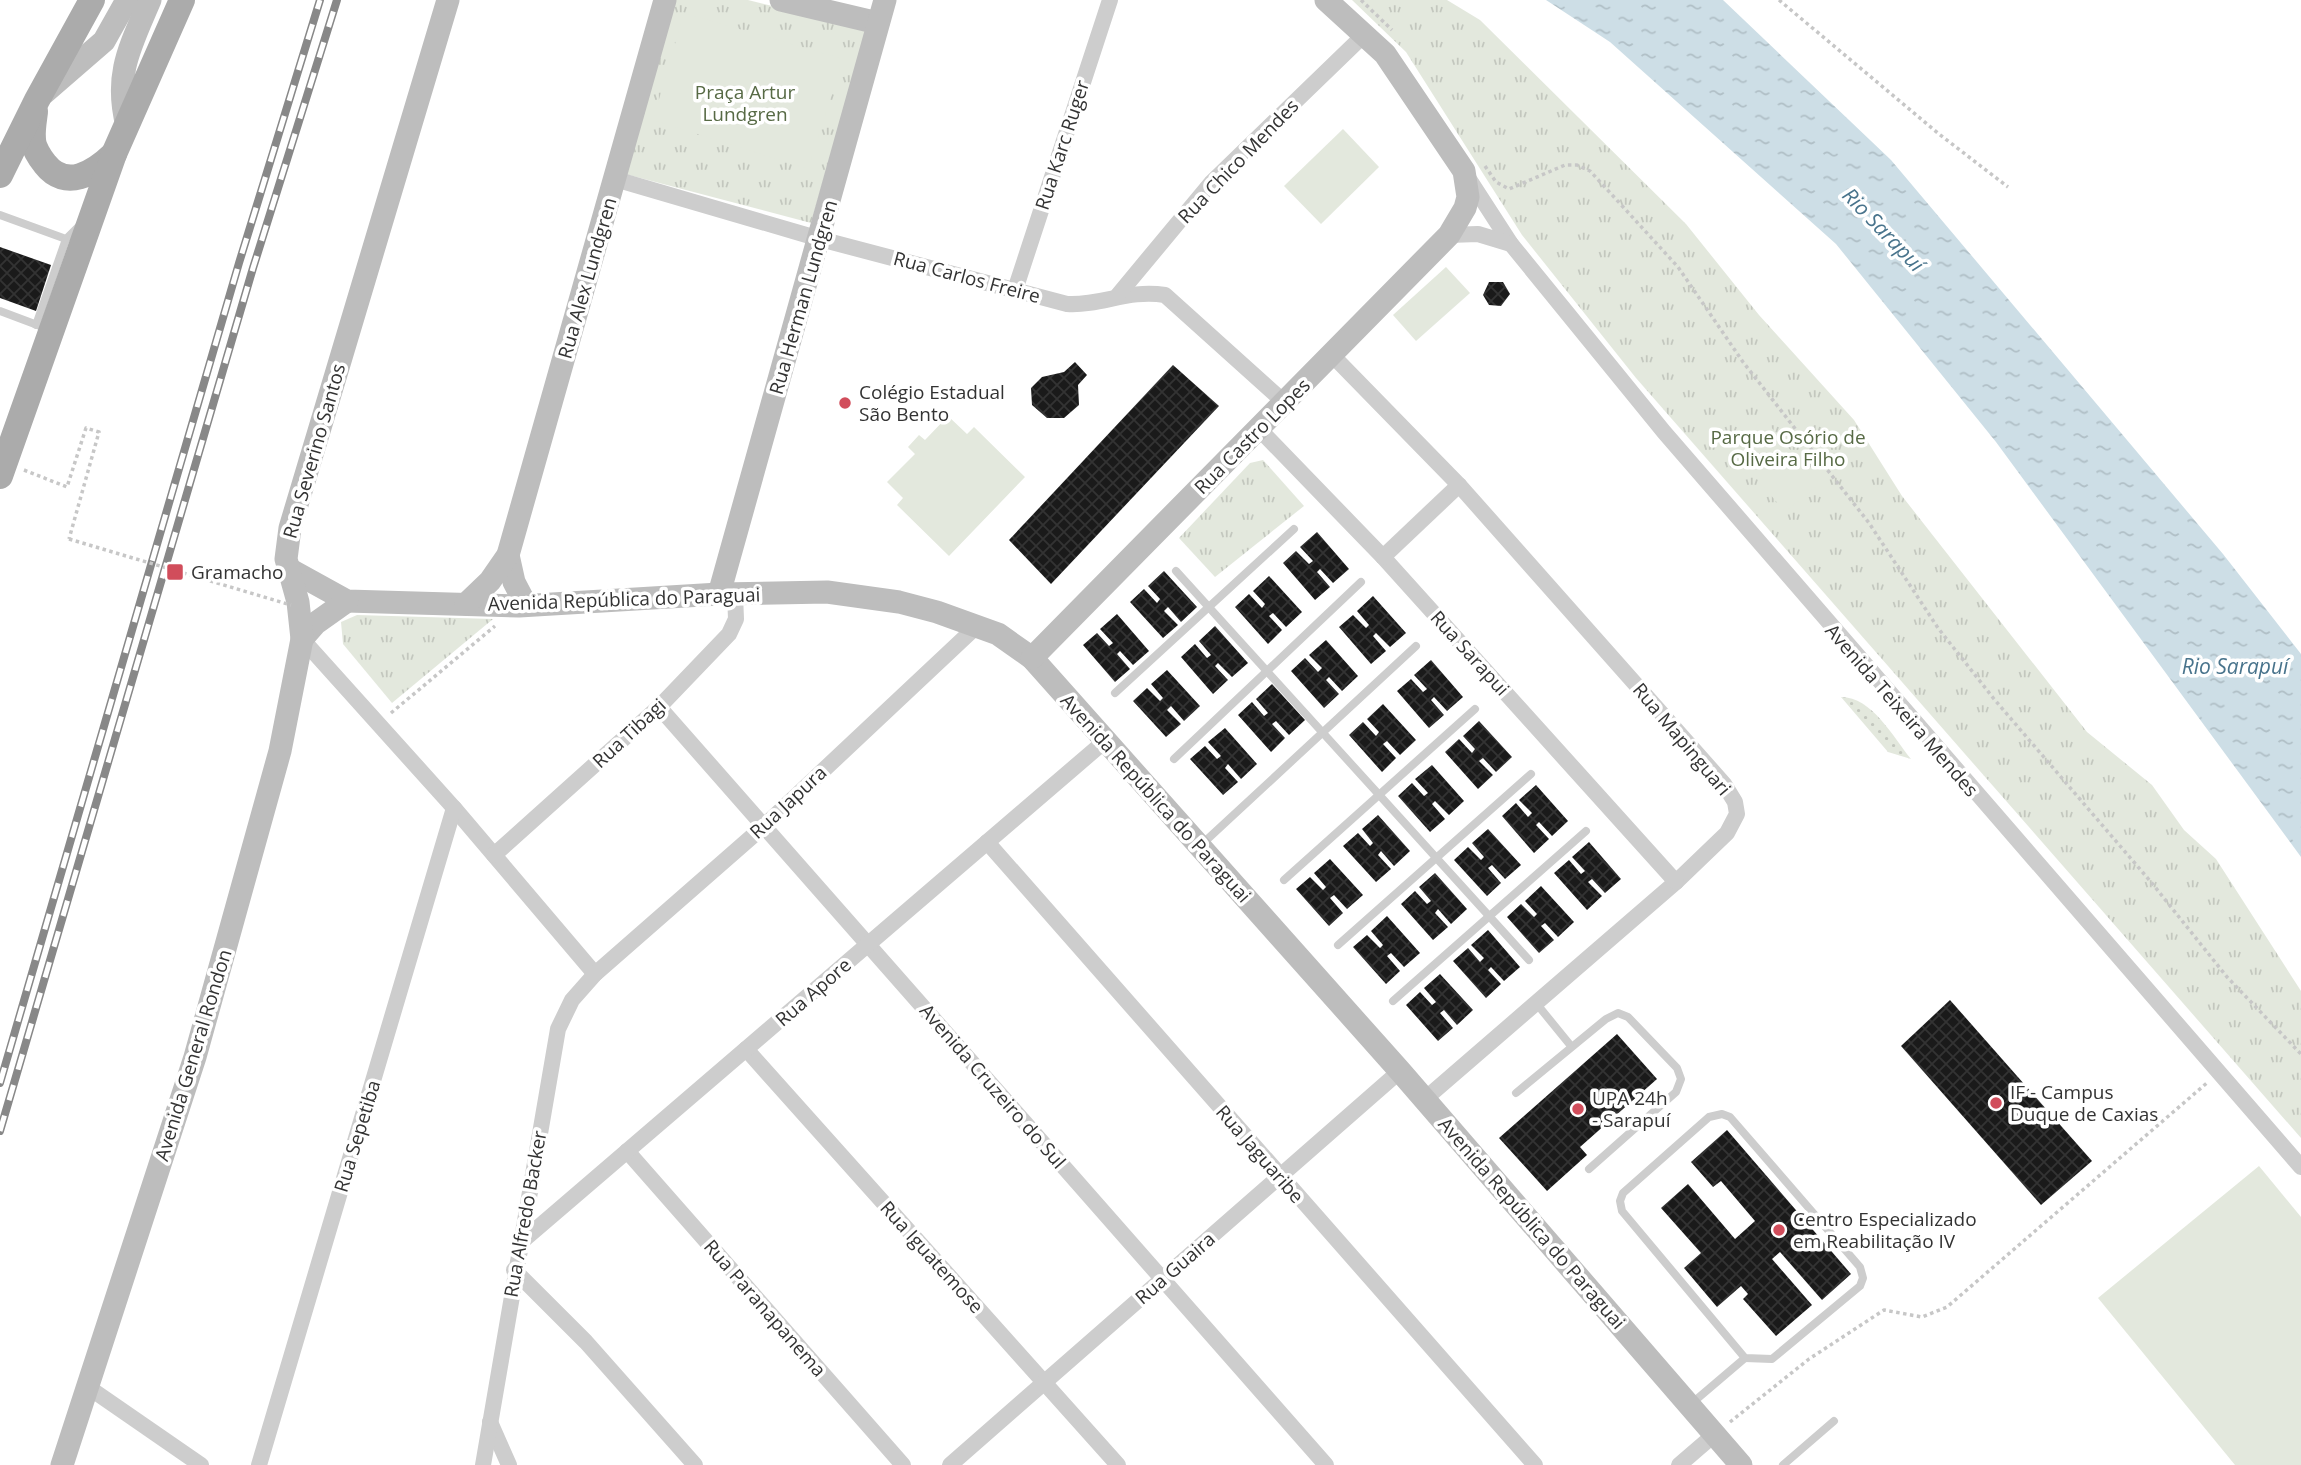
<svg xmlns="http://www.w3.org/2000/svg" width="2301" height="1465" font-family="'Open Sans',sans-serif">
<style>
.grass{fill:url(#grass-dots)}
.park{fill:url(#park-tufts)}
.pitch{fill:#e3e8dd}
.water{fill:url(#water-ripples)}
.building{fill:url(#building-cross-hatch)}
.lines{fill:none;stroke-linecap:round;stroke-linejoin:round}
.path{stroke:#c7c7c7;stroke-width:3.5;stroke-dasharray:3.5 3.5;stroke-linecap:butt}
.lane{stroke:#cdcdcd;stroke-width:8}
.street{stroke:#cdcdcd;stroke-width:16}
.secondary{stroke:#bdbdbd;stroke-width:23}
.primary{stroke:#ababab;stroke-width:26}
.rail-casing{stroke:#888;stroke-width:8}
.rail{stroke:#fff;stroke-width:5;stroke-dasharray:16;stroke-linecap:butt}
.path-bridge{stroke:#c7c7c7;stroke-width:3.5;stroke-dasharray:3.5 3.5;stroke-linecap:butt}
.poi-dot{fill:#d14d5b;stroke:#fff;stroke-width:2.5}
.labels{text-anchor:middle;stroke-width:7;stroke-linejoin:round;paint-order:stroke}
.park-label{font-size:19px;fill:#576a45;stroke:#fff}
.street-label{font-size:19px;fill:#333;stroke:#fff}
.poi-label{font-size:19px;fill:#333;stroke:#fff;text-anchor:start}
.water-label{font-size:21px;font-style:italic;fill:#49748c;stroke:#fff}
</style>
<defs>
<pattern id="grass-dots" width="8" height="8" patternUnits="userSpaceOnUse" patternTransform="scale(1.75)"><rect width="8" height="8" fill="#e3e8dd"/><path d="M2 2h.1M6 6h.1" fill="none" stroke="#c3c7be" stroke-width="1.8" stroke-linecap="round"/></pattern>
<pattern id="park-tufts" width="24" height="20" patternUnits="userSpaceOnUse" patternTransform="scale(1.75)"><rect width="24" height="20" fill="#e3e8dd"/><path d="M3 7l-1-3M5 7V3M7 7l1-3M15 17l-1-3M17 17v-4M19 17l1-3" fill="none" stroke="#c3c7be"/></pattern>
<pattern id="water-ripples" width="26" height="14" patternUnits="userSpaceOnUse" patternTransform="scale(1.75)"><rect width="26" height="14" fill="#cddee6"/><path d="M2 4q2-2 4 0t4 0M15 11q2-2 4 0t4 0" fill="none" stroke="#b0bfc6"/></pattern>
<pattern id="building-cross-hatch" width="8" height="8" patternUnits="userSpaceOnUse" patternTransform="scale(1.75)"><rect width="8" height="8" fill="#1a1a1a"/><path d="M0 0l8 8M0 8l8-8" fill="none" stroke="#333"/></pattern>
</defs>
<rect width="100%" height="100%" fill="#fff"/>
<path class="grass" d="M1841 697C1872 697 1893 737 1911 759L1888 752Z"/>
<g class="park">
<polygon points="673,0 748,0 867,29 811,223 625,174"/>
<polygon points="1352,0 1447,0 1480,20 1686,224 1759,315 1854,420 1902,496 2087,732 2152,785 2184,830 2216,859 2301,991 2301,1138 1636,378 1522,235 1406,52"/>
<polygon points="1263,460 1304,506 1215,577 1179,538 1250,463"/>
<polygon points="357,615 493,619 392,703 343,644 341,622"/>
</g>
<g class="pitch">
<polygon points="684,13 843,59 808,169 653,120"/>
<polygon points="1343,129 1379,167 1321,224 1284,186"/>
<polygon points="1446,267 1470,293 1416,341 1393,315"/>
<polygon points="948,416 967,434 974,427 1025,477 949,556 897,505 903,498 887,482 915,454 908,447 919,435 925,440"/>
<polygon points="1765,420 1819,484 1785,512 1731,448"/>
<polygon points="2259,1166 2301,1217 2301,1465 2235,1465 2098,1298"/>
</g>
<polygon class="water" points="1546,0 1723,0 1891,160 2223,554 2301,654 2301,857 1996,442 1836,244 1610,42"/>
<g class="building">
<polygon points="0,247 51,265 36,311 0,298"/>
<polygon points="1489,282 1503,282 1510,294 1501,306 1489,305 1483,295"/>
<polygon points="1075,362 1087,375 1078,385 1079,405 1064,418 1047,418 1032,405 1031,388 1042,377 1064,372"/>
<polygon points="1173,365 1219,406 1051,584 1009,540"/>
<polygon points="1317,532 1349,569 1333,583 1320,569 1317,572 1330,587 1315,600 1283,563 1296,551 1309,564 1313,561 1300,547"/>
<polygon points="1164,571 1197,607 1181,622 1168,607 1164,611 1178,625 1163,638 1130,602 1144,589 1157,603 1160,599 1148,586"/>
<polygon points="1269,576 1302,612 1286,627 1273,613 1269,616 1282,630 1268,644 1235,607 1249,594 1262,608 1265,604 1253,591"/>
<polygon points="1373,596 1406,633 1390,647 1376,633 1373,636 1386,651 1371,664 1339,627 1353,615 1366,628 1369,625 1357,611"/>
<polygon points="1117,614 1149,651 1133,665 1120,651 1117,654 1130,669 1115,682 1083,645 1097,633 1109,646 1113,643 1100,629"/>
<polygon points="1215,626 1248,663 1232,677 1218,663 1215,666 1228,680 1213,694 1181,657 1195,644 1207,658 1211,655 1199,641"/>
<polygon points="1326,640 1358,676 1342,691 1329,677 1326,680 1339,694 1324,708 1291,671 1305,658 1318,672 1322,668 1309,655"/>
<polygon points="1431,660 1463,697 1447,711 1434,697 1431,700 1444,715 1429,728 1397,691 1411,679 1423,692 1427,689 1414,675"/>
<polygon points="1167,670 1200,706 1184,721 1171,706 1167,710 1181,724 1166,737 1133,701 1147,688 1160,701 1163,698 1151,684"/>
<polygon points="1272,684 1305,720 1289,735 1276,721 1272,724 1285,738 1271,752 1238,715 1252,702 1264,716 1268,713 1256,699"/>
<polygon points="1383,704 1416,740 1400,755 1387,741 1383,744 1396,758 1382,772 1349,735 1363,722 1376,736 1379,732 1367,719"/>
<polygon points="1479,721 1512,757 1496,772 1483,758 1479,761 1493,775 1478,789 1445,752 1459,739 1472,753 1475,749 1463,736"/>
<polygon points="1225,728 1257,764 1241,779 1228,764 1225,768 1238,782 1223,795 1190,759 1205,746 1217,759 1221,756 1208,742"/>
<polygon points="1432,765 1464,801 1449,815 1435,801 1432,804 1445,819 1430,832 1398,796 1412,783 1424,796 1428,793 1415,779"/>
<polygon points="1536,785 1568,821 1552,836 1539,822 1536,825 1549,839 1534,853 1502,816 1516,803 1528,817 1532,813 1519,800"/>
<polygon points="1378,815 1410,851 1394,866 1381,851 1378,855 1391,869 1376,882 1343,846 1358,833 1370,846 1373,843 1362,829"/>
<polygon points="1488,829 1521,865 1505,879 1492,865 1488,868 1501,883 1487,896 1454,860 1468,847 1481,860 1484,857 1472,843"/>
<polygon points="1589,842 1621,879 1605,893 1592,879 1588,882 1602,896 1587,910 1554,873 1569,860 1581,874 1585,871 1572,857"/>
<polygon points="1330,859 1363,895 1347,909 1334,895 1330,898 1343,913 1329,926 1296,889 1310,877 1323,890 1326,887 1314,873"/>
<polygon points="1435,873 1467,909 1451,924 1438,909 1435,913 1448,927 1433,940 1401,904 1415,891 1427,904 1431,901 1419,887"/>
<polygon points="1541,886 1574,922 1558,937 1545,923 1541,926 1554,940 1539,953 1507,917 1521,904 1534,917 1537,914 1525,901"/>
<polygon points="1387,916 1420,953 1404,967 1391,953 1387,956 1400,971 1386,984 1353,947 1367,935 1380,948 1383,945 1371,931"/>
<polygon points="1488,930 1520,967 1504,981 1491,967 1488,970 1501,984 1486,998 1453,961 1468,948 1480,962 1484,958 1471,945"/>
<polygon points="1440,974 1473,1010 1457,1025 1444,1010 1440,1013 1453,1028 1438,1041 1406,1005 1420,992 1432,1005 1436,1002 1424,988"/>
<polygon points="1950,1000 2092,1161 2041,1205 1901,1046"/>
<polygon points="1617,1034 1657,1079 1580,1147 1587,1155 1547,1191 1499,1138"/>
<polygon points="1727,1130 1851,1274 1822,1300 1780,1252 1772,1259 1812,1305 1776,1336 1743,1299 1748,1294 1741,1286 1717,1307 1684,1268 1701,1253 1661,1208 1688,1184 1735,1239 1755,1221 1721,1181 1713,1187 1691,1162"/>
</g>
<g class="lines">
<g class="path">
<polyline points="1361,0 1392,30"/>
<polyline points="1779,0 1939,134 2008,187"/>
<polyline points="1485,166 1496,182 1509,189 1565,165 1577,165 1590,171 1614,197 1678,267 1743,362 1869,523 1938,628 1994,699 2151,882 2227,977 2301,1054"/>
<polyline points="24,470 67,487 86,428 99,432 69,539"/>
<polyline points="391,713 495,626"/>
<polyline points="1730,1422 1809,1359 1884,1310 1922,1317 1947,1307 2208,1082"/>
</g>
<g class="lane">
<polyline points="0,215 66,239 79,226"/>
<polyline points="0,311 40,326"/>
<polyline points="36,325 66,239"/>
<polyline points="1176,571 1529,960"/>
<polyline points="1115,693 1294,529"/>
<polyline points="1174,759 1361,582"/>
<polyline points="1200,846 1416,646"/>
<polyline points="1284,880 1475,709"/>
<polyline points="1338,945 1531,774"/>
<polyline points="1393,1001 1586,831"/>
<polyline points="1536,1003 1571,1046"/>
<polyline points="1516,1093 1606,1019 1618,1013 1628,1017 1677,1068 1681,1079 1676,1092 1589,1169"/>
<polygon points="1722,1114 1730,1117 1860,1267 1863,1278 1860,1286 1772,1359 1745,1358 1622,1211 1620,1201 1623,1193 1709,1117"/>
<polyline points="1691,1404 1745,1358"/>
<polyline points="1783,1465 1834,1421"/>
</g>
<g class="street">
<polyline points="1467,176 1511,244 1664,432 2301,1167"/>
<path d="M615 179 820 239 1067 304C1102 306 1128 289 1165 295L1285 403"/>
<polyline points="1449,235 1478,234 1511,244"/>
<polyline points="1015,290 1110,0"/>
<polyline points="1118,295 1211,183 1365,34"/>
<polyline points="1333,356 1459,485 1724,784 1735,802 1737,814 1727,833 1676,882 1425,1099"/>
<polyline points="1259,429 1383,557 1676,882"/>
<polyline points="1383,557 1459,485"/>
<polyline points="302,639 454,808 595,974"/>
<polyline points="659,707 1326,1465"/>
<polyline points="987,842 1535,1465"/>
<polyline points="494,855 659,707 729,634 736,619 735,594"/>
<polyline points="746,1049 1118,1465"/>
<polyline points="627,1151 903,1465"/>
<polyline points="520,1243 1105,741"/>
<polyline points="514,1270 586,1342 695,1465"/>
<polyline points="88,1387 201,1465"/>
<polyline points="490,1422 509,1465"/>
<polyline points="259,1465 454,808"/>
<polyline points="483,1465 558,1029 572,1000 595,974 764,826 978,625"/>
<polyline points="950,1465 1400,1071"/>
<polyline points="1679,1465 1715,1434"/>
</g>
<g class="secondary">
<polyline points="781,0 878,23"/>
<polyline points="44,93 104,41 127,0"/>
<path d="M127 126C114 74 130 47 150 0"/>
<polyline points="508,555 514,582 526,605"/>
<polyline points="289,569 347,601 519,606 719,594 827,592 899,602 937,612 998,634 1032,658 1400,1071 1741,1465"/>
<polyline points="719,594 885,0"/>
<polyline points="466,604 490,581 508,555 665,0"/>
<polyline points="302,639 316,623 347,601"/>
<polyline points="1032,658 1449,235 1465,208 1468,197 1464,171 1385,54 1326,0"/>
<polyline points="62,1465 195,1057 280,751 302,639 298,602 286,559 290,528 448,0"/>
</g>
<g class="primary">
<path d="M35 112C34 120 32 131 33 139 33 147 40 158 45 164 66 191 94 173 114 154"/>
<polyline points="0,175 37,100 92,0"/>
<polyline points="0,476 114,154 182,0"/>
</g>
<g class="rail-casing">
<g id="rail">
<polyline points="0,1083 239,263 320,0"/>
<polyline points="0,1131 253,268 337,0"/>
</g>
</g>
<use href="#rail" class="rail"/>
<polyline class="path-bridge" points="69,539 291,605"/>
</g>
<g class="poi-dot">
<circle cx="845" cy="403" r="7"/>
<rect x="166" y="563" width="18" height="18" rx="3.5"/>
<circle cx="1996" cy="1103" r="7"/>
<circle cx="1578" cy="1109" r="7"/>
<circle cx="1779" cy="1230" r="7"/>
</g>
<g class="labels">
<g class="park-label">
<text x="745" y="99">Praça Artur<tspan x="745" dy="22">Lundgren</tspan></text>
<text x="1788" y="444">Parque Osório de<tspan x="1788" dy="22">Oliveira Filho</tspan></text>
</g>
<g class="street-label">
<text transform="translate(1062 145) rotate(-72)" y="7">Rua Karc Ruger</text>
<text transform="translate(1238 161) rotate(-46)" y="7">Rua Chico Mendes</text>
<text transform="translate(967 277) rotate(15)" y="7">Rua Carlos Freire</text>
<text transform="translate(587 278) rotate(-74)" y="7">Rua Alex Lundgren</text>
<text transform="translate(803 297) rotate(-74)" y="7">Rua Herman Lundgren</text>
<text transform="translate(1252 436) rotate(-45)" y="7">Rua Castro Lopes</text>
<text transform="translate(314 451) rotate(-74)" y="7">Rua Severino Santos</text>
<text transform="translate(624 599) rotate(-2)" y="7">Avenida República do Paraguai</text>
<text transform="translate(1470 653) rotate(48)" y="7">Rua Sarapui</text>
<text transform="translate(1902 710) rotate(49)" y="7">Avenida Teixeira Mendes</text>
<text transform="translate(629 733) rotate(-43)" y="7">Rua Tibagi</text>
<text transform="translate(1682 739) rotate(50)" y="7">Rua Mapinguari</text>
<text transform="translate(1156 798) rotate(48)" y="7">Avenida República do Paraguai</text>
<text transform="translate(788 802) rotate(-43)" y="7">Rua Japura</text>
<text transform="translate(813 992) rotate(-41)" y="7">Rua Apore</text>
<text transform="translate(193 1055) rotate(-73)" y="7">Avenida General Rondon</text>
<text transform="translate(993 1086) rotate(49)" y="7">Avenida Cruzeiro do Sul</text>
<text transform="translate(357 1136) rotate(-73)" y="7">Rua Sepetiba</text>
<text transform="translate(1260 1154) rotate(49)" y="7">Rua Jaguaribe</text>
<text transform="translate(525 1214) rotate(-80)" y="7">Rua Alfredo Backer</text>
<text transform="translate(1532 1223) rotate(49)" y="7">Avenida República do Paraguai</text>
<text transform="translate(932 1257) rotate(48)" y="7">Rua Iguatemose</text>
<text transform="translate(1175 1268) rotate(-41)" y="7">Rua Guaira</text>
<text transform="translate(765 1308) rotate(49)" y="7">Rua Paranapanema</text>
</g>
<g class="poi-label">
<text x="859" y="399">Colégio Estadual<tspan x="859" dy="22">São Bento</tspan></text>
<text x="191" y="579">Gramacho</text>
<text x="2010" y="1099">IF - Campus<tspan x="2010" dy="22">Duque de Caxias</tspan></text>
<text x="1592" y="1105">UPA 24h<tspan x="1592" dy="22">- Sarapuí</tspan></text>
<text x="1793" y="1226">Centro Especializado<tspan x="1793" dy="22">em Reabilitação IV</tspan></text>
</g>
<g class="water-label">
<text transform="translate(1883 230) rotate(46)" y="7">Rio Sarapuí</text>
<text x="2235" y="674">Rio Sarapuí</text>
</g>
</g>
</svg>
